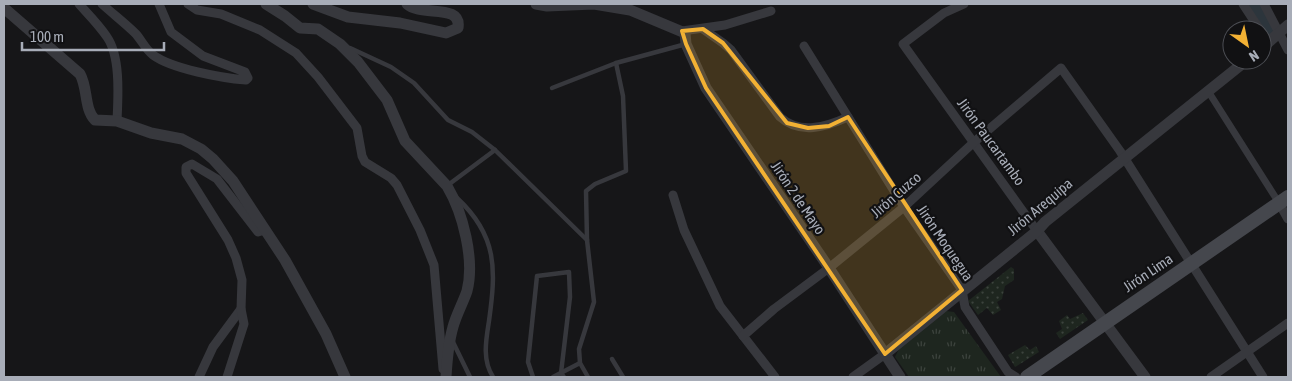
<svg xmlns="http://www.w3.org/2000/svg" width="1292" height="381" font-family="'Asap Condensed',sans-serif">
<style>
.grass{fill:url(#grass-dots)}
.park{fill:url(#park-tufts)}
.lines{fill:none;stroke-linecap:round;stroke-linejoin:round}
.river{stroke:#2c353c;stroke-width:18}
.service{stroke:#37383d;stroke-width:4.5}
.pedestrian{stroke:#37383d;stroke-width:7}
.minor{stroke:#37383d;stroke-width:9}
.tertiary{stroke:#37383d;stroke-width:11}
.secondary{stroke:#45474d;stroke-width:14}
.marked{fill:#f2b134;fill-opacity:0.2;stroke:#f2b134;stroke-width:4;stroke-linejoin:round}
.labels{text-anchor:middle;stroke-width:4.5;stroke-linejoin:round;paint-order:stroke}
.street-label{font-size:15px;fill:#a8adb8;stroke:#111113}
</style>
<defs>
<pattern id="grass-dots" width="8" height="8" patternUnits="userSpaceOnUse" patternTransform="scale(1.25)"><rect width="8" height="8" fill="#1e261f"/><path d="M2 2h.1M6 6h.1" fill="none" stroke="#3c433d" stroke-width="1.8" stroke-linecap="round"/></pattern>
<pattern id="park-tufts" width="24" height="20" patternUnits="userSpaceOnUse" patternTransform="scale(1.25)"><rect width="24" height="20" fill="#1e261f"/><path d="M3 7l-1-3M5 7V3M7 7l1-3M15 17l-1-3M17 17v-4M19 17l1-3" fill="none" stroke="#3c433d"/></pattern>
</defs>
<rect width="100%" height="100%" fill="#161618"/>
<g class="grass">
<polygon points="1011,267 1014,269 1014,280 1005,286 1002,299 997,302 1001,310 993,315 987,308 978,315 968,301"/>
<polygon points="1083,313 1088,320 1060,339 1056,333 1062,329 1059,321 1067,315 1070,319"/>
<polygon points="1025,345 1030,350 1036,346 1039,352 1015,367 1008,355"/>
</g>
<polygon class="park" points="946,311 954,312 1001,377 909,377 895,357 900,347"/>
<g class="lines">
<polyline class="river" points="1256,4 1268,27"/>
<g class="service">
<polyline points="350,48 391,67 414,83 448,120 472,132 495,150 587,240"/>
<polyline points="552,88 616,63 686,44"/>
<polyline points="448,185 495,150"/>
<path d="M457 198C498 236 496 270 489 321 486 340 482 360 493 377"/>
<polyline points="452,340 470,377"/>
<polyline points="612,359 623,377"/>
<polyline points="533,377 528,362 537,276 569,272 570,297 561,373 564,377"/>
<polyline points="553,377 580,363"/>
<polyline points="588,377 580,363 579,349 594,302 587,240 586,191 595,184 626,171 623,96 616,63"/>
</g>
<polyline class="pedestrian" points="1208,91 1279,203"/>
<g class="minor">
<path d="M79 4C88 14 99 25 107 37 121 57 118 98 117 121"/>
<path d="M102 4C113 14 126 24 136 34 142 41 146 50 153 55 172 69 222 78 246 80L248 78 245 72 203 56 171 32 159 4"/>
<polyline points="188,4 197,10 221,14 260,30 296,53 318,77 357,128 362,156 365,162 391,178 397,185 420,230 434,265 443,369"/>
<polyline points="964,4 944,13 903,44 1037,231"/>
<polyline points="1243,4 1260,30"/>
<polyline points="1264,4 1288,50"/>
<path d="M703 29 723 43 731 50 780 117C800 135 826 127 848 117"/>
<polyline points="682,31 725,25 771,11"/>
<polyline points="804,46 904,207 962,290 965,307 1008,372 1016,377"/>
<polyline points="673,195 684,230 720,306 775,377"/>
<polyline points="1279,203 1288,219"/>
<polyline points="743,336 774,309 829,268 904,207 973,143 1061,68 1120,151 1263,377"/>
<polyline points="199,377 213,347 241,309"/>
<polyline points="227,377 244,324 241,309 242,280 236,258 228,240 186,173 186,167 192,164 217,179 258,232 265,230"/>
<polyline points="853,377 885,354"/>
<polyline points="1211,377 1288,323"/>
</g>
<g class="tertiary">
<path d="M266 4 285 16 300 28 318 29 340 44 358 62 387 100 405 141 447 186C463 213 475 260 467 291 463 303 456 315 453 327 448 344 447 360 446 377"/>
<path d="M313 4 348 17 400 23 446 33 458 28C462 3 421 17 407 4"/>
<polyline points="536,4 547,6 594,4 630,10 685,33 686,44 706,88 829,268 900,377"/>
<path d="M4 8 80 74C88 88 84 109 95 120L117 121 151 133 182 139 201 149 213 159 233 181 285 260 326 334 345 377"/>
<polyline points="1262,48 1288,25"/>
<polyline points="1037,231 1145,377"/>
<polyline points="885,354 1037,231 1045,222 1247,60"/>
</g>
<polyline class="secondary" points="1027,377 1288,197"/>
</g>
<path class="marked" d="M703 29 723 43 787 123 808 128 829 126 848 117 962 290 885 354 706 88 686 44 682 31Z"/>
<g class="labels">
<g class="street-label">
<text transform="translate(991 142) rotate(54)" y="5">Jirón Paucartambo</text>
<text transform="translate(896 195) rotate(-41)" y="5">Jirón Cuzco</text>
<text transform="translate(798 198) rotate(56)" y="5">Jirón 2 de Mayo</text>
<text transform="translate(1040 207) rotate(-40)" y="5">Jirón Arequipa</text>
<text transform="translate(945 243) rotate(56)" y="5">Jirón Moquegua</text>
<text transform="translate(1148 273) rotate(-34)" y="5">Jirón Lima</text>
</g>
</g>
<rect width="1292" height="381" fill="none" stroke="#a8adb8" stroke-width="10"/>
<g transform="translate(1247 45) rotate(147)"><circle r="24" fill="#111113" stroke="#4d4f55"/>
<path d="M0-4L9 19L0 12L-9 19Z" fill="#f2b134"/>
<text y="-8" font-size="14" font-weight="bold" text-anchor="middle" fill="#a8adb8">N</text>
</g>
<path d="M22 42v8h142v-8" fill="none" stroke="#a8adb8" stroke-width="2.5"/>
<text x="30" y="42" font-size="15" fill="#a8adb8" stroke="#111113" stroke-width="4" paint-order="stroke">100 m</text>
</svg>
